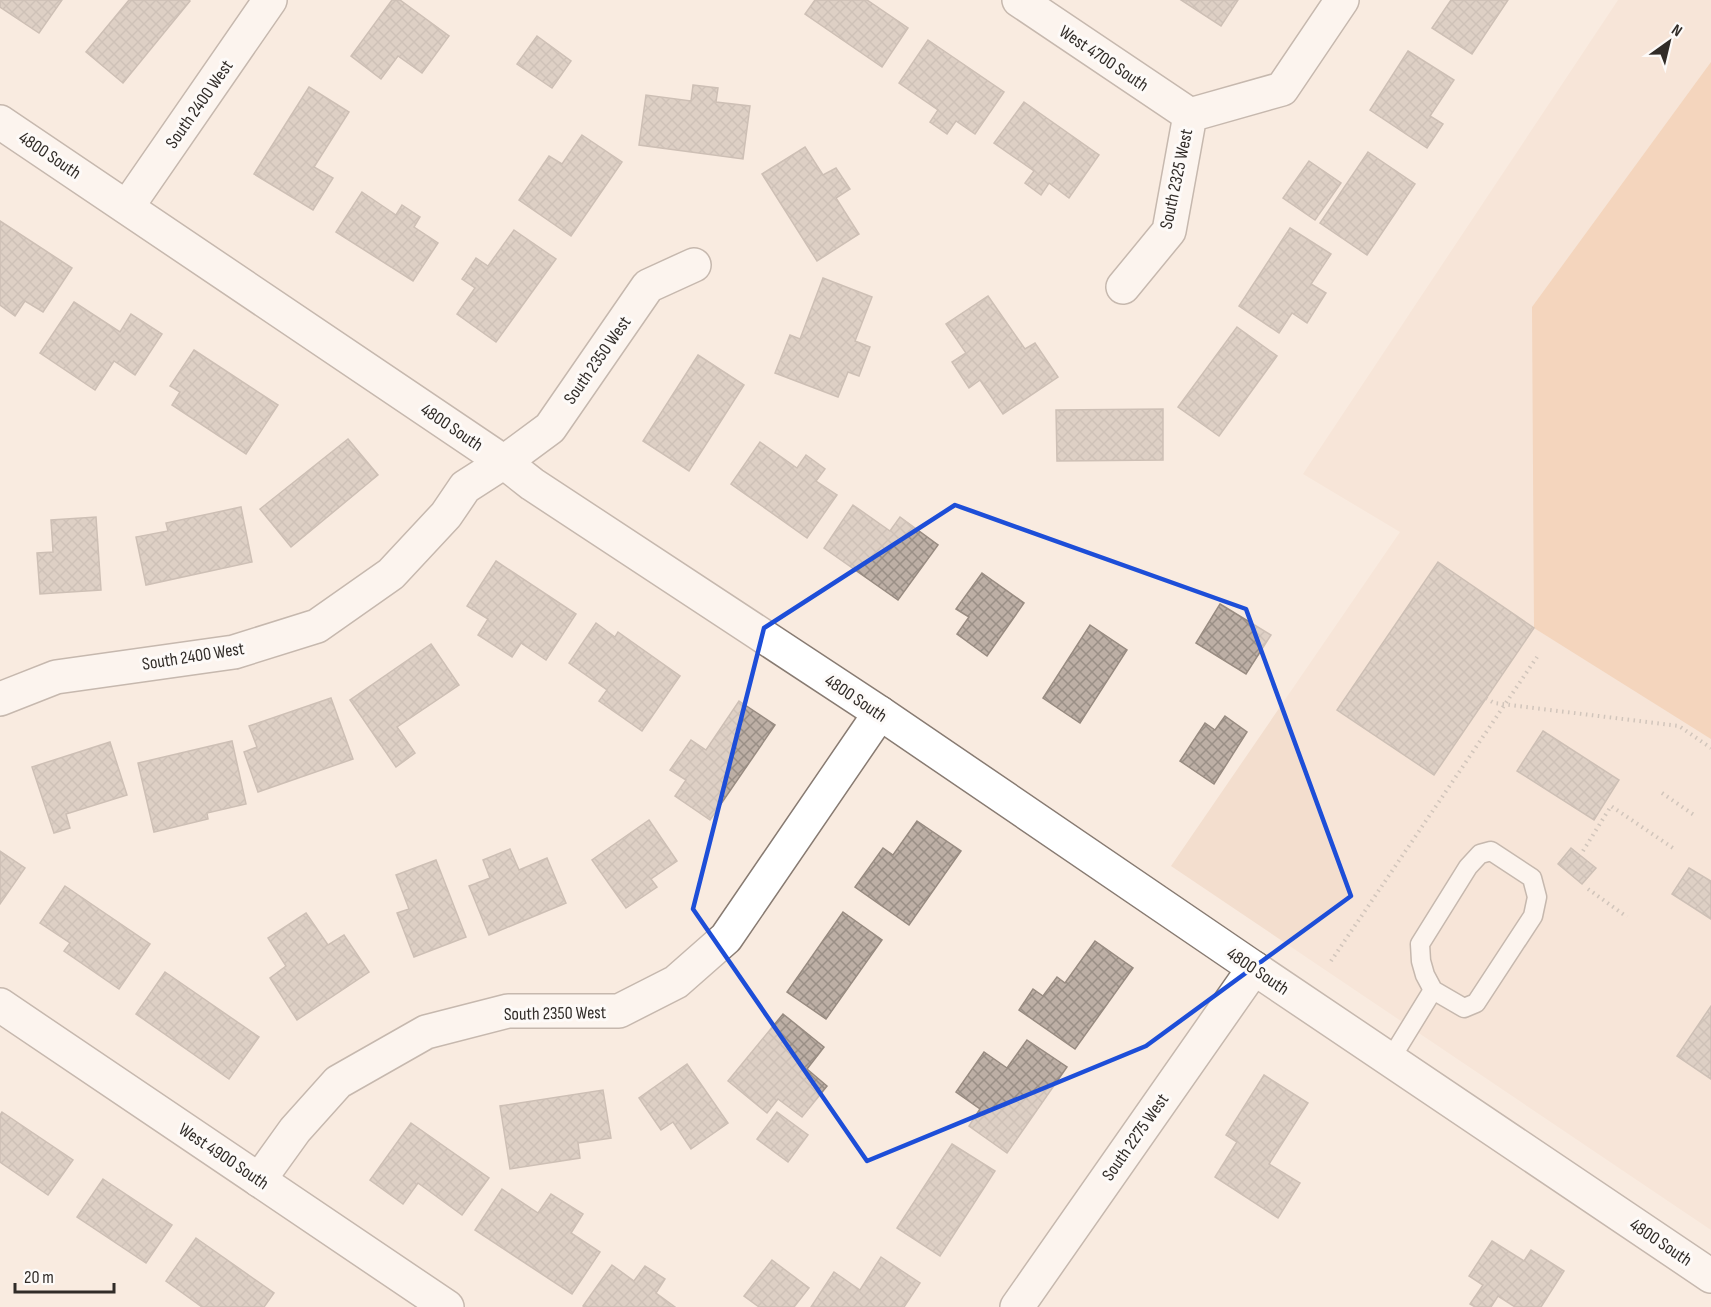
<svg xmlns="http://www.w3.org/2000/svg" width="1711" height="1307" font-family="'Sofia Sans Condensed',sans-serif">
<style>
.built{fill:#f3dece}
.grass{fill:#edba92}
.building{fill:url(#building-cross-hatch);stroke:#988b81;stroke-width:1.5}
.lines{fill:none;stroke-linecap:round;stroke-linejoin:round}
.service-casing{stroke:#887b72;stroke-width:21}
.minor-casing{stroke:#887b72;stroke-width:36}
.tertiary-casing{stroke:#887b72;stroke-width:36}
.secondary-casing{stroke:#887b72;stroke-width:36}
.path{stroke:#a1978f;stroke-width:4;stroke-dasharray:1.5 4.5;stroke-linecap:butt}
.service{stroke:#fff;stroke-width:18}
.minor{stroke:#fff;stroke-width:33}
.tertiary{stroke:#fff;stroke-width:33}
.secondary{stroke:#fff;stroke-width:33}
.marked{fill:none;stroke:#1d4ed8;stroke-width:4.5;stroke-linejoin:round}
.labels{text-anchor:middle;stroke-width:6;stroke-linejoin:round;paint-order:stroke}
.street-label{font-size:18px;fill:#312c28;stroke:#fdfaf8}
</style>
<defs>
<pattern id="building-cross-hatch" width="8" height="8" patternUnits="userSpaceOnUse" patternTransform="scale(1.5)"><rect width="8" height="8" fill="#bdafa5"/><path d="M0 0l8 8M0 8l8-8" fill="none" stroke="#9a8f86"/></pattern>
</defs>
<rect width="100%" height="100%" fill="#f9ebe0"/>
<polygon class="built" points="1618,0 1711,0 1711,1230 1171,866 1400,532 1303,474"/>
<polygon class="grass" points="1711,62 1711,739 1534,628 1532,307"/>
<g class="building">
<polygon points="0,0 62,0 39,33 0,7"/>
<polygon points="129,0 189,0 190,1 123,83 86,52"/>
<polygon points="392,0 400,0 449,36 422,73 398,56 381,79 351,56"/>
<polygon points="815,0 867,0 908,28 882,67 805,14"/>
<polygon points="1181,0 1238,0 1221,26"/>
<polygon points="1451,0 1508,0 1472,54 1432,28"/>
<polygon points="537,36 571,61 552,88 517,64"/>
<polygon points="928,40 1004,92 975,134 956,121 947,134 930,122 938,110 899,83"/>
<polygon points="1408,51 1454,80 1430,116 1443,124 1427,148 1370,110"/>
<polygon points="693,85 718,88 716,102 750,106 743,159 639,145 646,95 691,101"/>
<polygon points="309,87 349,112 314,167 333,178 313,210 254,174"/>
<polygon points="1024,102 1099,155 1069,198 1049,183 1041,195 1025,183 1034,171 994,143"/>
<polygon points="582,135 622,162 571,236 519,200 549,156 562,164"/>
<polygon points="805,147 823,175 836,168 850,189 836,198 859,234 817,261 762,174"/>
<polygon points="1368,152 1415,184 1367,255 1320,223"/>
<polygon points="1309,161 1341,183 1315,220 1283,198"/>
<polygon points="362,192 396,215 402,205 420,217 414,227 438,243 413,281 336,232"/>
<polygon points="0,221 72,268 43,312 25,301 15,316 0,305"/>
<polygon points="1290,228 1331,254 1311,284 1326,293 1307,323 1292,313 1279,333 1239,306"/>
<polygon points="514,230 556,259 496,342 457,314 475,288 462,279 476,258 488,266"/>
<polygon points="823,278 872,297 855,341 870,347 859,376 848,372 838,397 775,373 790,335 800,339"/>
<polygon points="988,296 1025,349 1035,343 1058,377 1003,414 980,380 969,388 952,362 966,353 946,324"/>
<polygon points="74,302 120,332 131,314 162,334 135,375 114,361 95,390 40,353"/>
<polygon points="1237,327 1277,356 1219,436 1178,407"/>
<polygon points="194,350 278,405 246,454 172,405 180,392 170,386"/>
<polygon points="698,355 744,385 689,471 643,441"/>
<polygon points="1163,409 1163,460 1057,461 1056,410"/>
<polygon points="348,439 378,475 291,547 260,509"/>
<polygon points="760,442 797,468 806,455 825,469 816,481 837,495 807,538 731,484"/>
<polygon points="853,505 890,531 900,517 938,545 898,600 824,548"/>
<polygon points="241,507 252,562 146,585 136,537 168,531 166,523"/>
<polygon points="96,517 101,590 40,594 37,553 53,552 51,520"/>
<polygon points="496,561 576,614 546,660 521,643 512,657 478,635 488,619 467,606"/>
<polygon points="1438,562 1534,628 1434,775 1337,710"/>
<polygon points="982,573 1024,603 987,656 957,634 969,617 956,609"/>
<polygon points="1220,604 1271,635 1246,674 1196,643"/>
<polygon points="596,623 615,637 618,632 680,676 642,731 599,701 607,690 569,663"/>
<polygon points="1090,625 1127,650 1080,723 1043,698"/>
<polygon points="431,644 459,685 397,727 415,753 396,767 350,700"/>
<polygon points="331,698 353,759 258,792 244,752 257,747 249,726"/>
<polygon points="739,701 775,725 710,820 675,796 686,780 670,770 691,740 706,750"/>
<polygon points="1225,716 1247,732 1214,784 1180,761 1205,723 1215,730"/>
<polygon points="1543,731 1619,780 1594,820 1517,771"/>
<polygon points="232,741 246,804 207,813 208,819 154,832 138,763"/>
<polygon points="110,742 127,795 66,814 70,828 54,833 32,767"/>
<polygon points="649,820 677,861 651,879 657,887 626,908 592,860"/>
<polygon points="917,821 961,851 909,925 855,887 883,848 893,855"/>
<polygon points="1571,848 1596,868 1582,884 1558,864"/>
<polygon points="510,849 519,870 547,858 566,903 489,935 469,886 490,878 483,860"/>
<polygon points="0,851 25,868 0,904"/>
<polygon points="436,860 466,937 414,957 397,913 409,909 396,875"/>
<polygon points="1689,868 1711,881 1711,919 1672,894"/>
<polygon points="65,886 150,944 119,989 64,951 70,943 40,923"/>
<polygon points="843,912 882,940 826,1019 787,992"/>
<polygon points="306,913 328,945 344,935 369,972 297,1020 270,978 286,966 268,938"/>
<polygon points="1095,941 1133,968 1075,1049 1019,1010 1033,989 1043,996 1057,977 1065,983"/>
<polygon points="165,972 259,1037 229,1079 136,1014"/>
<polygon points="1711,1006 1711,1079 1677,1056"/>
<polygon points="783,1014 824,1047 807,1069 827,1086 802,1117 778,1099 767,1113 728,1081"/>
<polygon points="1027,1040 1067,1067 1007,1153 969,1126 980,1109 956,1092 984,1052 1007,1068"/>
<polygon points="687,1064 728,1123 691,1149 673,1122 661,1130 639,1098"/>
<polygon points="1264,1075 1308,1103 1269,1164 1300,1183 1278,1218 1215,1177 1237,1142 1226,1135"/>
<polygon points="603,1090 611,1138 578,1143 580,1158 510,1169 500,1106"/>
<polygon points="2,1112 73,1160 48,1195 0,1162 0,1115"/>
<polygon points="777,1112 808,1135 788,1162 757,1139"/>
<polygon points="411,1123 489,1178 462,1215 418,1183 403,1204 370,1180"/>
<polygon points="952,1144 995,1171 940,1256 897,1228"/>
<polygon points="103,1179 172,1225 146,1263 77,1217"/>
<polygon points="502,1189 538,1213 551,1194 583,1214 571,1233 600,1252 572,1294 475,1230"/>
<polygon points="196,1238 274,1293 264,1307 202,1307 166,1281"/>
<polygon points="1492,1241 1524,1261 1531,1250 1564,1271 1541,1307 1515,1307 1498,1296 1491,1307 1475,1307 1470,1304 1483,1285 1469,1276"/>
<polygon points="881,1257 920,1283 904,1307 811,1307 834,1272 860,1290"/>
<polygon points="772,1260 809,1288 794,1307 759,1307 744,1296"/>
<polygon points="612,1265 634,1281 645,1266 665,1279 656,1293 675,1307 585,1307 583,1306"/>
</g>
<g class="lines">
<g class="service-casing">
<g id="service">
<polygon points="1491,851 1532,878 1537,897 1533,916 1476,1003 1464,1008 1433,990 1425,975 1421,961 1420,944 1468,867 1480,854"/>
<polyline points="1390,1060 1433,990"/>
</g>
</g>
<g class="minor-casing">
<g id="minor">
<polyline points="1019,0 1190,115"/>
<polyline points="127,207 270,0"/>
<polyline points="1123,287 1169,231 1190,115 1282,89 1342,0"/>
<polyline points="0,699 56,677 234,652 317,626 391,574 446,515 465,487 504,462 550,428 648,286 694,265"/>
<polyline points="0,1005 447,1307"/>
<polyline points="259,1180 295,1130 338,1082 426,1032 508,1011 619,1011 676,982 726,938 880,713"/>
</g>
</g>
<g class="tertiary-casing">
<polyline id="tertiary" points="1017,1307 1254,968"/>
</g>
<g class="secondary-casing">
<polyline id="secondary" points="0,122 504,462 532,484 880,713 1254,968 1711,1276"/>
</g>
<g class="path">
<polyline points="1486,698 1494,703 1679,726 1711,748"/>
<polyline points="1662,793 1694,815"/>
<polyline points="1583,851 1611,806 1673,848"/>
<polyline points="1588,889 1627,917"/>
<polyline points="1331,961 1537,657"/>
</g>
<use href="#service" class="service"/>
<use href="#minor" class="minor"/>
<use href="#tertiary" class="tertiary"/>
<use href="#secondary" class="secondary"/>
</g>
<path d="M0 0H1711V1307H0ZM955 505 1246 609 1351 896 1146 1046 867 1161 693 909 764 628Z" fill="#f9ebe0" fill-opacity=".55" fill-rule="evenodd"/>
<path class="marked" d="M955 505 1246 609 1351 896 1146 1046 867 1161 693 909 764 628Z"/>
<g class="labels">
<g class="street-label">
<text transform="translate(1104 58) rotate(34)" y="6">West 4700 South</text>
<text transform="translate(199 104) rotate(-55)" y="6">South 2400 West</text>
<text transform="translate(50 155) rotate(34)" y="6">4800 South</text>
<text transform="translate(1176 179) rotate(-78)" y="6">South 2325 West</text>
<text transform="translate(597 360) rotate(-55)" y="6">South 2350 West</text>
<text transform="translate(452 427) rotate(34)" y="6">4800 South</text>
<text transform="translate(193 656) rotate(-9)" y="6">South 2400 West</text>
<text transform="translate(856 698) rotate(34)" y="6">4800 South</text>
<text transform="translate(1258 971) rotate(34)" y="6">4800 South</text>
<text transform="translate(555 1013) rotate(-1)" y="6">South 2350 West</text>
<text transform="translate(1135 1137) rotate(-55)" y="6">South 2275 West</text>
<text transform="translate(224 1156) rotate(34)" y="6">West 4900 South</text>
<text transform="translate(1661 1242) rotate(34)" y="6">4800 South</text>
</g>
</g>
<g transform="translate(1669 42) rotate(34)" stroke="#fdfaf8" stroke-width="4.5" paint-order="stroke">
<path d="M0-4.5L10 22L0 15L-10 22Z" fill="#312c28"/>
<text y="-9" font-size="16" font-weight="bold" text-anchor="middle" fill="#312c28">N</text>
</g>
<path d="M15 1283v9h99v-9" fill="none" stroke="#312c28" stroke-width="3"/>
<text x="24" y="1283" font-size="18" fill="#312c28" stroke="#fdfaf8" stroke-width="4.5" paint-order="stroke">20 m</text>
</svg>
